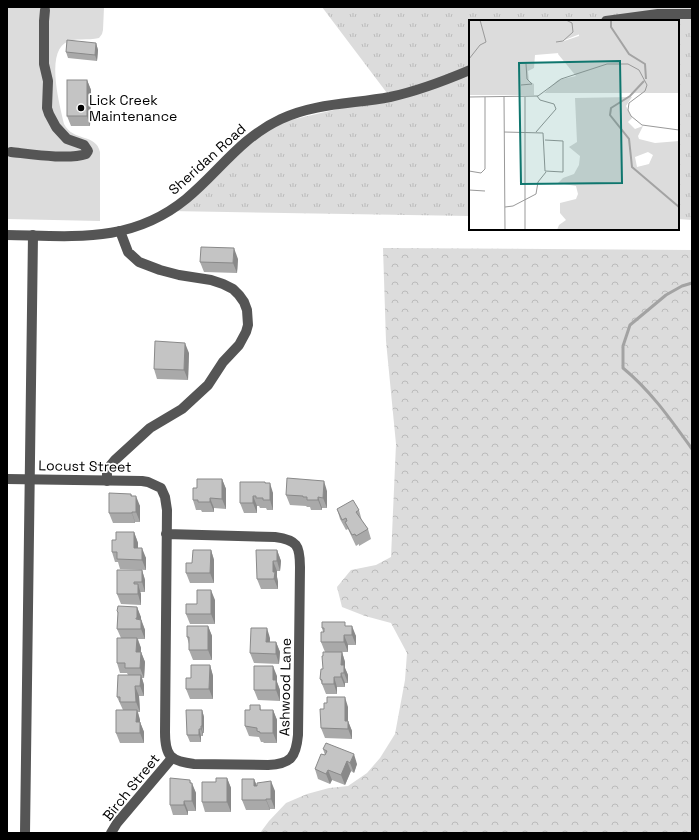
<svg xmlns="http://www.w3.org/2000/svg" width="699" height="840" font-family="'Space Grotesk',sans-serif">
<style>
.grass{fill:#dcdcdc}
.forest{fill:url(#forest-crowns)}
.park{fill:url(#park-tufts)}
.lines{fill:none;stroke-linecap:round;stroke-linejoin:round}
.stream{stroke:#a3a3a3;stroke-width:3}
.minor{stroke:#555;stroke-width:10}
.wall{fill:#a9a9a9}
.shaded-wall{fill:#898989}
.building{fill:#c4c4c4;stroke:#898989}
.poi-dot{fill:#000;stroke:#fff;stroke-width:1.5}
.labels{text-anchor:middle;stroke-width:3.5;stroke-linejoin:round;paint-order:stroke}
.poi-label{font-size:14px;fill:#000;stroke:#fff;text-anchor:start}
.street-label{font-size:14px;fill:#000;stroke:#fff}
.inset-river{fill:none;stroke:#a3a3a3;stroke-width:2}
.inset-road{fill:none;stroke:#999;stroke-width:1}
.view{fill:#0f766e;fill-opacity:0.15;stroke:#0f766e;stroke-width:2}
.inset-edge{fill:none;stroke:#000;stroke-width:2}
</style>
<defs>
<pattern id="forest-crowns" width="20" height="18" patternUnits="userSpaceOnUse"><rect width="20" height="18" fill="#dcdcdc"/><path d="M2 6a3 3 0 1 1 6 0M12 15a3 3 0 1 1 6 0" fill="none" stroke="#bbb"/></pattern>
<pattern id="park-tufts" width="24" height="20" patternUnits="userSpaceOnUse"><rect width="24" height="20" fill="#dcdcdc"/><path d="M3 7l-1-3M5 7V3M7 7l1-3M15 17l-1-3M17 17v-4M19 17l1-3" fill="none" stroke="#bbb"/></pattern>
</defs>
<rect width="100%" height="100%" fill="#fff"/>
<path class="grass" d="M7 7H104L103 30 102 34 99 38C88 41 75 37 65 43 46 55 60 106 64 124 73 142 96 133 100 152V221L7 219Z"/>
<polygon class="forest" points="383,248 692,250 692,833 260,833 269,821 286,803 307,794 329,788 348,786 367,773 380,758 395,734 405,680 407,653 391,623 365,616 342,607 337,587 351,570 376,565 391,557 396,444 386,341"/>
<polygon class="park" points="322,7 692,7 692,220 678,219 678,21 470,21 470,216 169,211 269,125 390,97"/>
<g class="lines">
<path class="stream" d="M692 283 682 286 666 295 630 325 623 346V368C651 391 671 420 692 449"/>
<g class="minor">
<polyline points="606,21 658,14 692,14"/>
<path d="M11 152C30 154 68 160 86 154L88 151 84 145 67 139 56 127 49 114 47 108 48 81 44 64V21L45 10"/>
<path d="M7 235C73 236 131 244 186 199 219 172 240 138 281 119 315 103 353 104 390 97 418 91 444 81 470 70"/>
<path d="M7 479 142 481 148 482 161 488 165 497 167 510 165 732C165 756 170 761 194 764L268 765C291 764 296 757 298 735L300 567C300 545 297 540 275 537L166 534"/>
<polyline points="107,481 107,472 110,466 115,460 150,428 182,409 208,385 223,362 239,345 246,332 248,325 247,310 244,302 239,295 233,289 223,284 211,280 179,275 160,270 139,262 128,252 120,231"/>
<polyline points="25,833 33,235"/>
<polyline points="111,833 117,823 172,758"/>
</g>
</g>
<g class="wall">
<polygon points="96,43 98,50 97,61 68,58 66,52"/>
<polygon points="87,80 91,90 90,126 71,126 67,116"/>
<polygon points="238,259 237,273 204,272 200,262"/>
<polygon points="189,353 188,380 157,379 154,369"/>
<polygon points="222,479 226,489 226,509 214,508 214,512 202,512 201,510 196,510 193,500 197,488"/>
<polygon points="265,482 273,493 273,510 267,510 266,508 260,508 259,506 257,506 257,513 244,513 240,503"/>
<polygon points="327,491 327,508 322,508 322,510 311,510 310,507 307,507 306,506 290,505 286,495"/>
<polygon points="131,494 132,496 140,506 140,522 135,522 135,523 113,523 109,513"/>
<polygon points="337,509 359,510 362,521 368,529 371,539 359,546 359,544 356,546 348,529 346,530 340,519"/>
<polygon points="134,532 138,543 138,548 146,558 146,570 120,569 118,562 115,562 112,552 116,540"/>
<polygon points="211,550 214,560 214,583 190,583 186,573"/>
<polygon points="277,550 281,561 280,571 277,571 277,577 278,582 278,589 261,589 257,579"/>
<polygon points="142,570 145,580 145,592 140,592 141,594 141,605 121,604 117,594"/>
<polygon points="215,600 215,624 190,624 186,614 197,604"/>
<polygon points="137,607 145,630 145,639 138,639 141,648 141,652 145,662 144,678 142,678 144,685 144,696 139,696 140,712 138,712 140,720 140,722 144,732 144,743 120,743 116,733 123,710 117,697 128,675 127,673 120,673 117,663 121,638 117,629 118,614 117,611"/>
<polygon points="208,626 212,636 212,660 193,660 189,650 189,644 187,637"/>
<polygon points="346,626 356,636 356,645 348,645 348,652 342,652 345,662 345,668 348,675 348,683 345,683 345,687 337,687 337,694 326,694 320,679 323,669 323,656 325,652 321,642 323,632 322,628"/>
<polygon points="270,638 270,642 276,642 280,652 279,664 254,663 250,653"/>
<polygon points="210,665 213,676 213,699 190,699 186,689 191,678"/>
<polygon points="277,676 277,682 280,690 280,701 258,700 254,690"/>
<polygon points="327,703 348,707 348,721 352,731 352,739 325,738 321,728 324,709"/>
<polygon points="260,705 261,710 273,710 277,720 277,743 264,743 263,742 261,742 259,737 249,736 245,726"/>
<polygon points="202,710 204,717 204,733 203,733 203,736 201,736 201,742 190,742 187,735"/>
<polygon points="323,749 357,764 354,773 351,771 345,785 332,780 330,784 318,779 315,769 325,755"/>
<polygon points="227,778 231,788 231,812 205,812 202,802 216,782"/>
<polygon points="254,779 257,786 275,791 275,809 270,809 270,810 246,810 242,800"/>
<polygon points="191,783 196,793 196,811 188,811 188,815 173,815 170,805"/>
</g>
<g class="shaded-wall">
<polygon points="96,43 98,50 97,61 95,55"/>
<polygon points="87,80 91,90 90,126 87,116"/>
<polygon points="234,248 238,259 237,273 233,263"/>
<polygon points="185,343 189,353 188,380 184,370"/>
<polygon points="222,479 226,489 226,509 222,499"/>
<polygon points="324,481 327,491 327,508 323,498"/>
<polygon points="270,483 273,493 273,510 270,500"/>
<polygon points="136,496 140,506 140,522 136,512"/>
<polygon points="253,496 257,506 257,513 253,503"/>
<polygon points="318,497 322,508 322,510 318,500"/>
<polygon points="210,498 214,508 214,512 210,502"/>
<polygon points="132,512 135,522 135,523 132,513"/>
<polygon points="134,532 138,543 138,558 134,548"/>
<polygon points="142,548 146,558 146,570 142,560"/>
<polygon points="211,550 214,560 214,583 210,573"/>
<polygon points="277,550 281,561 280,571 277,561"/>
<polygon points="273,561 277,571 277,577 278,582 278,589 274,579 273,572"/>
<polygon points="142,570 145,580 145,592 142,582"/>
<polygon points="138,584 141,594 141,605 138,594"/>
<polygon points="211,590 215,600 215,624 211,614"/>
<polygon points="137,607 141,617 141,628 137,618"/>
<polygon points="141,620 145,630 145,639 141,629"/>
<polygon points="208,626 212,636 212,660 208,650"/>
<polygon points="352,626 356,636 356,645 352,635"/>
<polygon points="267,628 270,638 269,652 266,642"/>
<polygon points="344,635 348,645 348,652 344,642"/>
<polygon points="137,638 141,648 140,662 136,652"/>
<polygon points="276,642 280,652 279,664 276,654"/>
<polygon points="141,652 145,662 144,678 140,668"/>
<polygon points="342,652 345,662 345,668 348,675 348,683 341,665"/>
<polygon points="210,665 213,676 213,699 209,689"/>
<polygon points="273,666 277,676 277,682 280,690 280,701 276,690 273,680"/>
<polygon points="341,673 345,683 345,687 341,677"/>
<polygon points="141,675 144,685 144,696 140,686"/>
<polygon points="334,677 337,687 337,694 334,684"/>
<polygon points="135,686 139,696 140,712 136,702"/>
<polygon points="345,697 348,707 348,721 352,731 352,739 345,721"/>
<polygon points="137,710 140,720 139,732 136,722"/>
<polygon points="202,710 204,717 204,733 202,726"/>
<polygon points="273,710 277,720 277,743 273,733"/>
<polygon points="140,722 144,732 144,743 140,733"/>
<polygon points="201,726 203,733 203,736 201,729"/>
<polygon points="199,729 201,736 201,742 199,735"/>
<polygon points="354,754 357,764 354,773 350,763"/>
<polygon points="347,761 351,771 345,785 341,775"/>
<polygon points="328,770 332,780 330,784 326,774"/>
<polygon points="227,778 231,788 231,812 227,802"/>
<polygon points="254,779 258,789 254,786"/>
<polygon points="190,780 192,787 192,783 196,793 196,811 192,801"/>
<polygon points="271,781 275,791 275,809 271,799"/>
<polygon points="266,799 270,809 270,810 266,800"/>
<polygon points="184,801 188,811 188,815 184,805"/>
</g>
<g class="building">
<polygon points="67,40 96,43 95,55 66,52"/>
<rect x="67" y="80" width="20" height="36"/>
<polygon points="201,247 234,248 233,263 200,262"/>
<polygon points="155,341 185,343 184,370 154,369"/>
<polygon points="287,478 324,481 323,498 318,497 318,500 307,500 307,497 303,497 303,496 286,495"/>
<polygon points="197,479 222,479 222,499 210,498 210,502 198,502 198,500 193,500 193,488 197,488"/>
<polygon points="240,482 265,482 265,483 270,483 270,500 263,500 263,498 256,498 256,496 253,496 253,503 240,503"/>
<polygon points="109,493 131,494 131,496 136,496 136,512 132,512 132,513 109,513"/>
<polygon points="353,500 359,510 356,512 368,529 356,536 355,534 352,535 345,522 347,521 346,518 342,520 337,509"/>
<polygon points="116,532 134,532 134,548 142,548 142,560 117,559 117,552 112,552 112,540 116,540"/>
<polygon points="193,550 211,550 210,573 186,573 186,563 192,563"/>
<polygon points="256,550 277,550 277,561 273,561 273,572 275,572 274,579 257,579"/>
<polygon points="117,570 142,570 142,582 134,582 134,584 138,584 138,594 117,594"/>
<polygon points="197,590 211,590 211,614 186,614 186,604 197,604"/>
<polygon points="118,606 137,607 137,618 136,618 136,619 141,620 141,629 117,629 118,612 117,611"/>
<polygon points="322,622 345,622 345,626 352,626 352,635 344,635 344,642 321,642 321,632 324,632 324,628 322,628"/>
<polygon points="187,626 208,626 208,650 189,650 189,637 187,637"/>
<polygon points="251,628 267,628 266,642 276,642 276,654 250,653"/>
<polygon points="117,638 137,638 136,652 141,652 140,668 125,668 125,663 117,663"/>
<polygon points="323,652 342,652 341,665 344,665 344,673 341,673 341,677 334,677 334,684 322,684 322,680 320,679 321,669 323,669 322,656 323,656"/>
<polygon points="191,665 210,665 209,689 186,689 186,678 191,678"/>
<polygon points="254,666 273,666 273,680 276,680 276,690 254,690"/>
<polygon points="118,675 141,675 140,686 135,686 136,702 120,702 120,697 117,697"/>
<polygon points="327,697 345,697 345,721 348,721 348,729 321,728 320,709 324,709 324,703 327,703"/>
<polygon points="250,705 260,705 260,710 273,710 273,733 260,733 260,732 257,731 257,728 245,726 245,710 250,710"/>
<polygon points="116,710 137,710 136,722 140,722 140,733 116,733"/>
<polygon points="186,710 202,710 202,726 201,726 201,729 199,729 199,735 187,735"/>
<polygon points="326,743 354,754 350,763 347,761 341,775 328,770 326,774 315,769 321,754 325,755 327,751 323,749"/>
<polygon points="170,778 190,780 190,783 192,783 192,801 184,801 184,805 170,805"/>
<polygon points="216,778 227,778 227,802 202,802 202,782 216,782"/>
<polygon points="242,779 254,779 254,786 257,786 257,783 271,781 271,799 266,799 266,800 242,800"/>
</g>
<circle class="poi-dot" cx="81" cy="108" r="4"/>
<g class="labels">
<g class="poi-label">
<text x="89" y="105">Lick Creek<tspan x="89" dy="16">Maintenance</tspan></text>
</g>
<g class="street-label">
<text transform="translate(207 159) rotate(-42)" y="5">Sheridan Road</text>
<text transform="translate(85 466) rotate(1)" y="5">Locust Street</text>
<text transform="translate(285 687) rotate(-89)" y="5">Ashwood Lane</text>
<text transform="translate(131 787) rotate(-51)" y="5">Birch Street</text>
</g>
</g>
<g transform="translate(469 20)">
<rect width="210" height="210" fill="#fff"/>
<path d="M0 0H110L111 14 93 21 90 33 66 35 65 48 59 51 60 61 65 64V75H0Z" fill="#dcdcdc"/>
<path d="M163 77 157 86 163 98 159 102 166 109 174 106 169 116 170 119 186 123 210 121V210H88L90 205 97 200 91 193V183L107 179 109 174 107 166 89 163 94 158 105 154 110 145 111 136 100 127 108 122 106 78ZM179 132 184 135 180 144 168 147 166 137Z" fill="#dcdcdc" fill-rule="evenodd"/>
<path d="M110 0H210V73H75L89 60 107 56 89 34 92 22 110 16Z" fill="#dcdcdc"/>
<path class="inset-river" d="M142 0V7L160 34 176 44 177 59M175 61 161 76 142 88 141 95 160 119 163 147 210 187"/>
<path class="inset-road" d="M87 22 94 21 104 12 103 3 97 0M0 39 11 25 17 22 11 0M52 65 63 64 58 59 57 44M0 77 69 76 92 59 138 44H159L170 50 178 65 176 71 160 83 159 90 162 96 173 105 210 110M35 77 36 210M56 77V210M35 112 74 113 76 151 94 152V121L76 120M67 112 87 89 85 84 71 80 68 76M0 151 12 153 16 149V77M0 170 16 171M36 187 44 186 67 174 69 162 77 152"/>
<path class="view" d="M151 41 153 163 52 164 50 43Z"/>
<rect width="210" height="210" class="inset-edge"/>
</g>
<rect width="699" height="840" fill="none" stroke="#000000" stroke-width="16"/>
</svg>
